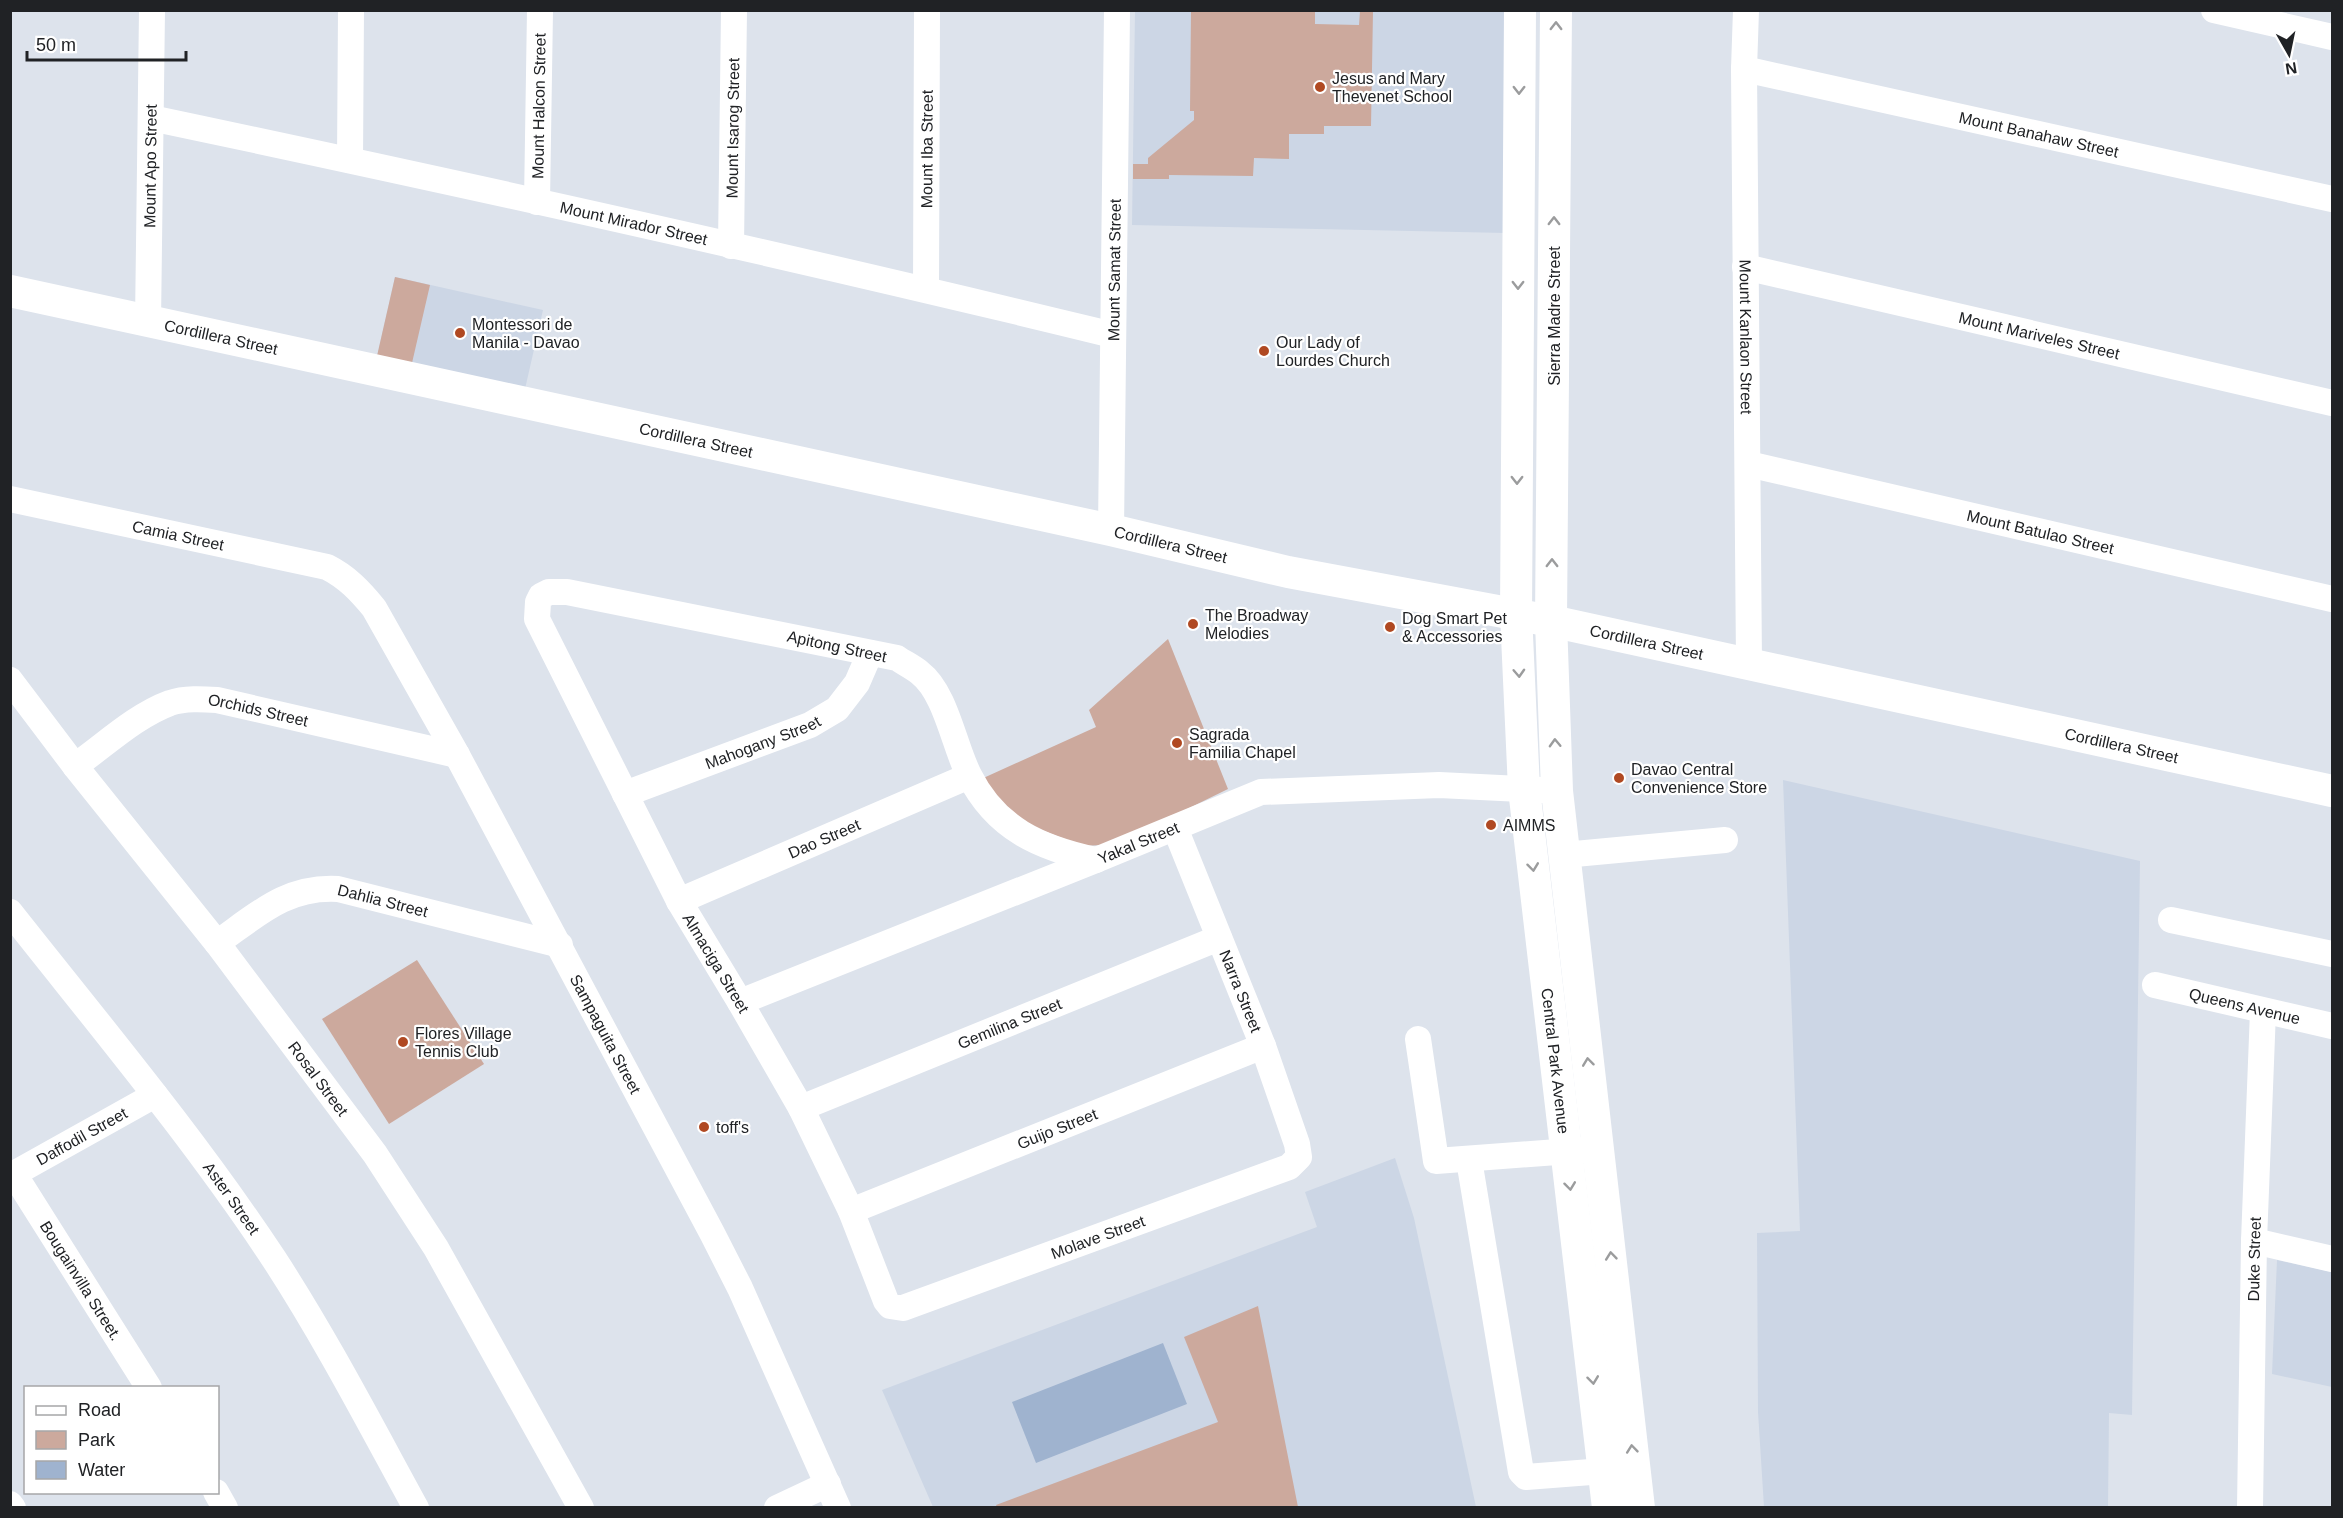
<svg xmlns="http://www.w3.org/2000/svg" width="2343" height="1518" font-family="Helvetica,sans-serif">
<style>
.built{fill:#ccd6e5}
.green{fill:#cca99d}
.water{fill:#9fb3cf}
.lines{fill:none;stroke-linecap:round;stroke-linejoin:round}
.minor{stroke:#fff;stroke-width:26}
.tertiary{stroke:#fff;stroke-width:32}
.oneway{stroke:#9b9c9d}
.poi-dot{fill:#b04922;stroke:#fff;stroke-width:2}
.labels{text-anchor:middle;stroke-width:4.5;stroke-linejoin:round;paint-order:stroke}
.poi-label{font-size:16px;fill:#202225;stroke:#fff;text-anchor:start}
.street-label{font-size:16px;fill:#202225;stroke:#fff}
</style>
<rect width="100%" height="100%" fill="#dde3ec"/>
<g class="built">
<polygon points="1135,11 1506,11 1506,233 1132,225"/>
<polygon points="395,277 543,310 525,389 377,356"/>
<polygon points="1783,780 2140,861 2132,1415 2109,1413 2108,1507 1764,1507 1758,1412 1757,1233 1800,1231"/>
<polygon points="1395,1158 1414,1218 1476,1507 933,1507 882,1390 1317,1227 1305,1192"/>
<polygon points="2277,1260 2332,1272 2332,1387 2272,1374"/>
</g>
<g class="green">
<polygon points="1191,11 1315,11 1315,24 1359,25 1360,11 1373,11 1371,126 1324,126 1324,134 1289,134 1289,159 1254,158 1253,176 1169,175 1169,179 1133,179 1133,164 1148,164 1148,158 1194,120 1194,111 1190,111"/>
<polygon points="395,277 430,285 412,363 377,356"/>
<polygon points="1168,639 1228,789 1179,813 1102,845 1082,846 1019,821 979,780 1096,727 1089,710"/>
<polygon points="417,960 484,1064 389,1124 322,1019"/>
<polygon points="1258,1306 1298,1507 997,1507 996,1505 1218,1422 1184,1337"/>
</g>
<polygon class="water" points="1163,1343 1187,1404 1036,1463 1012,1402"/>
<g class="lines">
<g class="minor">
<path id="s1" d="M1746 10 1744 69 1749 664"/>
<polyline points="2214,10 2332,37"/>
<path id="s2" d="M1744 69 2332 199"/>
<path id="s3" d="M151 118C473 186 794 257 1113 335"/>
<polyline points="350,160 351,10"/>
<path id="s4" d="M537 202 540 10"/>
<path id="s5" d="M731 246 734 10"/>
<path id="s6" d="M1745 267 2332 403"/>
<path id="s7" d="M926 289 927 10"/>
<path id="s8" d="M148 322 152 10"/>
<path id="s9" d="M1748 464 2332 599"/>
<path id="s10" d="M10 499 327 567C347 577 360 591 374 608L457 755 712 1233 740 1288 838 1508"/>
<path id="s11" d="M1111 530 1117 10"/>
<path id="s12" d="M10 680 75 766 217 943 375 1154 436 1248 581 1508"/>
<path id="s13" d="M75 766C105 745 135 716 170 703 185 698 202 699 217 700L457 755"/>
<path id="s14" d="M625 794 810 725 837 709 857 683 870 653"/>
<polyline points="1564,855 1725,840"/>
<path id="s15" d="M1096 860C1040 848 996 829 969 775 954 746 946 693 920 673 913 667 904 663 897 658L567 592H549L541 596 538 602 537 619 679 901 740 1002 801 1108 851 1211 886 1301 890 1306 903 1308 1289 1167 1299 1157 1297 1144 1263 1046 1175 828"/>
<path id="s16" d="M679 901 969 776"/>
<path id="s17" d="M10 912C100 1026 194 1138 274 1259 326 1339 370 1424 416 1508"/>
<polyline points="2171,920 2332,954"/>
<path id="s18" d="M217 943C257 915 286 886 338 889L560 945"/>
<path id="s19" d="M2155 985 2332 1026"/>
<path id="s20" d="M740 1002 1096 860 1261 792 1439 785 1542 790"/>
<polyline points="1418,1039 1436,1161 1584,1150"/>
<path id="s21" d="M801 1108 1219 938"/>
<polyline points="1469,1160 1521,1472 1526,1477 1604,1471"/>
<path id="s22" d="M14 1174 149 1388"/>
<path id="s23" d="M10 1176 155 1095"/>
<path id="s24" d="M851 1211 1263 1046"/>
<polyline points="2254,1241 2332,1259"/>
<polyline points="216,1492 225,1508"/>
<polyline points="10,1504 13,1508"/>
<polyline points="777,1508 828,1484"/>
<path id="s25" d="M2250 1508 2254 1241 2263 1011"/>
</g>
<g class="tertiary">
<path id="s26" d="M1520 10 1516 614 1524 789 1608 1508"/>
<polyline points="1556,10 1551,621 1557,791 1639,1508"/>
<path id="s27" d="M10 291 1111 530 1288 572 1551 621 2332 791"/>
</g>
</g>
<defs><path id="oneway-chevron" d="M-2-3.5L2.5 0L-2 3.5" fill="none" stroke-width="1.6" stroke-linecap="round" stroke-linejoin="round" transform="scale(1.5)"/></defs>
<g class="oneway">
<use href="#oneway-chevron" transform="translate(1556 26) rotate(-90)"/>
<use href="#oneway-chevron" transform="translate(1519 90) rotate(90)"/>
<use href="#oneway-chevron" transform="translate(1554 221) rotate(-90)"/>
<use href="#oneway-chevron" transform="translate(1518 285) rotate(90)"/>
<use href="#oneway-chevron" transform="translate(1517 480) rotate(90)"/>
<use href="#oneway-chevron" transform="translate(1552 563) rotate(-90)"/>
<use href="#oneway-chevron" transform="translate(1519 673) rotate(87)"/>
<use href="#oneway-chevron" transform="translate(1555 743) rotate(-92)"/>
<use href="#oneway-chevron" transform="translate(1533 867) rotate(83)"/>
<use href="#oneway-chevron" transform="translate(1588 1062) rotate(-97)"/>
<use href="#oneway-chevron" transform="translate(1570 1186) rotate(83)"/>
<use href="#oneway-chevron" transform="translate(1611 1256) rotate(-96)"/>
<use href="#oneway-chevron" transform="translate(1593 1380) rotate(83)"/>
<use href="#oneway-chevron" transform="translate(1632 1449) rotate(-96)"/>
</g>
<g class="poi-dot">
<circle cx="1320" cy="87" r="6"/>
<circle cx="460" cy="333" r="6"/>
<circle cx="1264" cy="351" r="6"/>
<circle cx="1193" cy="624" r="6"/>
<circle cx="1390" cy="627" r="6"/>
<circle cx="1177" cy="743" r="6"/>
<circle cx="1619" cy="778" r="6"/>
<circle cx="1491" cy="825" r="6"/>
<circle cx="403" cy="1042" r="6"/>
<circle cx="704" cy="1127" r="6"/>
</g>
<g class="labels">
<g class="poi-label">
<text x="1332" y="84">Jesus and Mary<tspan x="1332" dy="18">Thevenet School</tspan></text>
<text x="472" y="330">Montessori de<tspan x="472" dy="18">Manila - Davao</tspan></text>
<text x="1276" y="348">Our Lady of<tspan x="1276" dy="18">Lourdes Church</tspan></text>
<text x="1205" y="621">The Broadway<tspan x="1205" dy="18">Melodies</tspan></text>
<text x="1402" y="624">Dog Smart Pet<tspan x="1402" dy="18">&amp; Accessories</tspan></text>
<text x="1189" y="740">Sagrada<tspan x="1189" dy="18">Familia Chapel</tspan></text>
<text x="1631" y="775">Davao Central<tspan x="1631" dy="18">Convenience Store</tspan></text>
<text x="1503" y="831">AIMMS</text>
<text x="415" y="1039">Flores Village<tspan x="415" dy="18">Tennis Club</tspan></text>
<text x="716" y="1133">toff's</text>
</g>
<g class="street-label">
<text dy="6" stroke="none"><textPath href="#s4" startOffset="96">Mount Halcon Street</textPath></text>
<text dy="6" stroke="none"><textPath href="#s5" startOffset="118">Mount Isarog Street</textPath></text>
<text dy="6" stroke="none"><textPath href="#s2" startOffset="302">Mount Banahaw Street</textPath></text>
<text dy="6" stroke="none"><textPath href="#s7" startOffset="140">Mount Iba Street</textPath></text>
<text dy="6" stroke="none"><textPath href="#s8" startOffset="156">Mount Apo Street</textPath></text>
<text dy="6" stroke="none"><textPath href="#s3" startOffset="494">Mount Mirador Street</textPath></text>
<text dy="6" stroke="none"><textPath href="#s11" startOffset="260">Mount Samat Street</textPath></text>
<text transform="translate(1554 316) rotate(-90)" y="6">Sierra Madre Street</text>
<text dy="6" stroke="none"><textPath href="#s6" startOffset="302">Mount Mariveles Street</textPath></text>
<text dy="6" stroke="none"><textPath href="#s1" startOffset="327">Mount Kanlaon Street</textPath></text>
<text dy="6" stroke="none"><textPath href="#s27" startOffset="216">Cordillera Street</textPath></text>
<text dy="6" stroke="none"><textPath href="#s27" startOffset="702">Cordillera Street</textPath></text>
<text dy="6" stroke="none"><textPath href="#s9" startOffset="300">Mount Batulao Street</textPath></text>
<text dy="6" stroke="none"><textPath href="#s10" startOffset="172">Camia Street</textPath></text>
<text dy="6" stroke="none"><textPath href="#s27" startOffset="1188">Cordillera Street</textPath></text>
<text dy="6" stroke="none"><textPath href="#s27" startOffset="1674">Cordillera Street</textPath></text>
<text transform="translate(837 646) rotate(12)" y="6">Apitong Street</text>
<text dy="6" stroke="none"><textPath href="#s13" startOffset="204">Orchids Street</textPath></text>
<text dy="6" stroke="none"><textPath href="#s14" startOffset="147">Mahogany Street</textPath></text>
<text dy="6" stroke="none"><textPath href="#s27" startOffset="2160">Cordillera Street</textPath></text>
<text dy="6" stroke="none"><textPath href="#s16" startOffset="158">Dao Street</textPath></text>
<text dy="6" stroke="none"><textPath href="#s20" startOffset="429">Yakal Street</textPath></text>
<text dy="6" stroke="none"><textPath href="#s18" startOffset="182">Dahlia Street</textPath></text>
<text dy="6" stroke="none"><textPath href="#s15" startOffset="1076">Almaciga Street</textPath></text>
<text transform="translate(1241 991) rotate(68)" y="6">Narra Street</text>
<text dy="6" stroke="none"><textPath href="#s19" startOffset="92">Queens Avenue</textPath></text>
<text dy="6" stroke="none"><textPath href="#s21" startOffset="225">Gemilina Street</textPath></text>
<text dy="6" stroke="none"><textPath href="#s10" startOffset="872">Sampaguita Street</textPath></text>
<text dy="6" stroke="none"><textPath href="#s26" startOffset="1053">Central Park Avenue</textPath></text>
<text dy="6" stroke="none"><textPath href="#s12" startOffset="504">Rosal Street</textPath></text>
<text dy="6" stroke="none"><textPath href="#s24" startOffset="222">Guijo Street</textPath></text>
<text dy="6" stroke="none"><textPath href="#s23" startOffset="82">Daffodil Street</textPath></text>
<text dy="6" stroke="none"><textPath href="#s17" startOffset="362">Aster Street</textPath></text>
<text dy="6" stroke="none"><textPath href="#s15" startOffset="1682">Molave Street</textPath></text>
<text dy="6" stroke="none"><textPath href="#s25" startOffset="249">Duke Street</textPath></text>
<text dy="6" stroke="none"><textPath href="#s22" startOffset="126">Bougainvilla Street.</textPath></text>
</g>
</g>
<rect width="2343" height="1518" fill="none" stroke="#202225" stroke-width="24"/>
<rect x="24" y="1386" width="195" height="108" fill="#ffffff" stroke="#a6a7a8" stroke-width="1.5"/>
<rect x="36" y="1406" width="30" height="9" fill="#ffffff" stroke="#a6a7a8" stroke-width="1.5"/>
<text x="78" y="1416" font-size="18" fill="#202225">Road</text>
<rect x="36" y="1431" width="30" height="18" fill="#cca99d" stroke="#a6a7a8" stroke-width="1.5"/>
<text x="78" y="1446" font-size="18" fill="#202225">Park</text>
<rect x="36" y="1461" width="30" height="18" fill="#9fb3cf" stroke="#a6a7a8" stroke-width="1.5"/>
<text x="78" y="1476" font-size="18" fill="#202225">Water</text>
<g transform="translate(2289 54) rotate(171)" stroke="#ffffff" stroke-width="4.5" paint-order="stroke">
<path d="M0-4.5L10 22L0 15L-10 22Z" fill="#202225"/>
<text y="-9" font-size="16" font-weight="bold" text-anchor="middle" fill="#202225">N</text>
</g>
<path d="M27 51v9h159v-9" fill="none" stroke="#202225" stroke-width="3"/>
<text x="36" y="51" font-size="18" fill="#202225" stroke="#ffffff" stroke-width="4.5" paint-order="stroke">50 m</text>
</svg>
